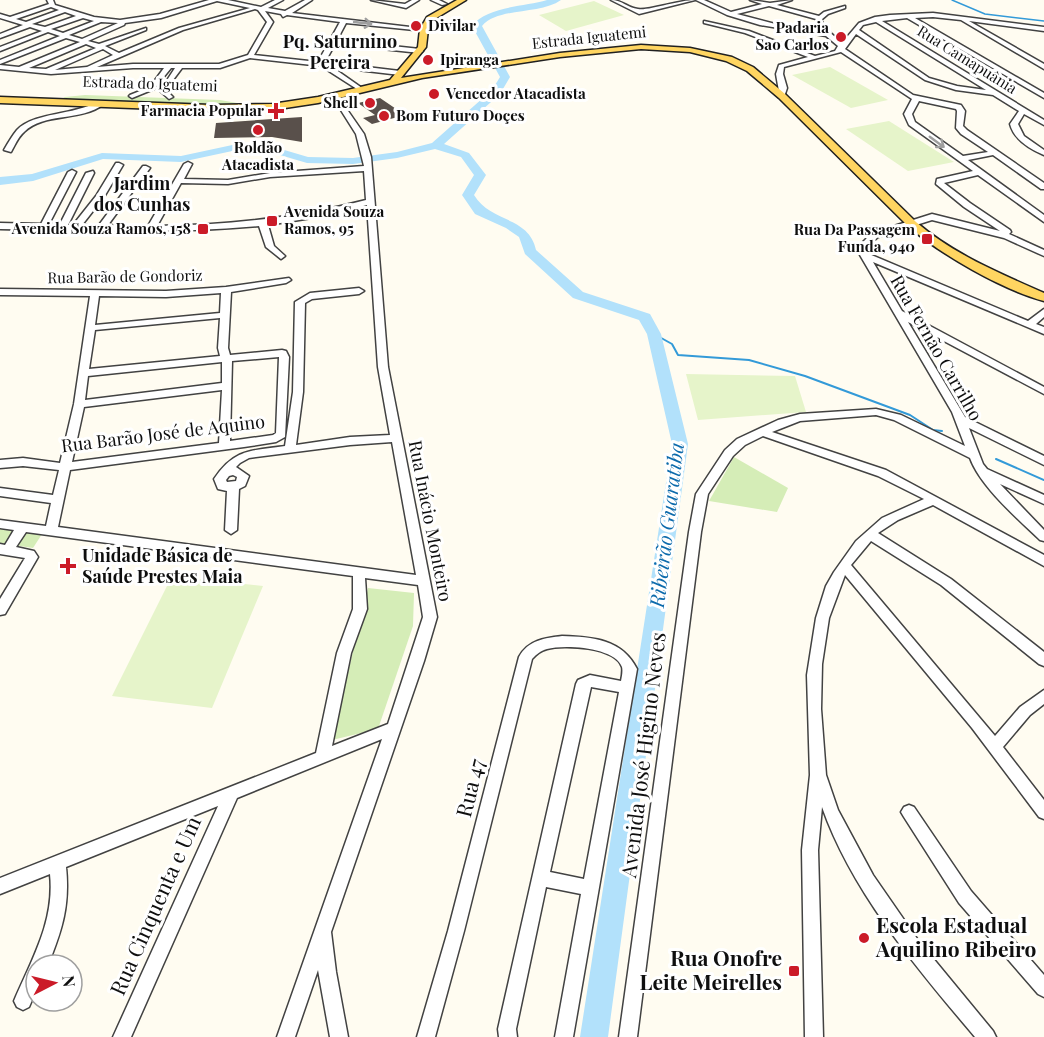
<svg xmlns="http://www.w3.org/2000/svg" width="1044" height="1037" font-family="'Playfair Display',serif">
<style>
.green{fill:#d5edb7}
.pitch{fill:#e6f4ca}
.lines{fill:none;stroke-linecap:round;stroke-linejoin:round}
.stream-far1{stroke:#339ad8;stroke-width:1.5}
.stream{stroke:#339ad8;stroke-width:2}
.river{fill:#b2e1fb;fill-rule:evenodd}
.building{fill:#59504b}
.minor-casing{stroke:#424242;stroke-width:3}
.major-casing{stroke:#202020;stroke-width:3}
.minor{fill:#fff;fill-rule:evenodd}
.major{fill:#ffd561;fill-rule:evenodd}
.oneway{stroke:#9f9f9f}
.poi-dot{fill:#cb1b28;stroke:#fff;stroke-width:2}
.labels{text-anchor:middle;stroke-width:6;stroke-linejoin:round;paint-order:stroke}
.far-poi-label{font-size:15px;font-weight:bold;fill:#0f0f0f;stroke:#fff;text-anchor:start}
.far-street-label{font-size:15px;fill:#0f0f0f;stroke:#fff}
.far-quarter-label{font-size:18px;font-weight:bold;fill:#0f0f0f;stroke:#fff}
.street-label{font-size:18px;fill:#0f0f0f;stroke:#fff}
.poi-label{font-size:18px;font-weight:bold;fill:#0f0f0f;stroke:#fff;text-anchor:start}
.water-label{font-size:20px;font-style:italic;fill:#0d6bac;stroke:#fff}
.near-street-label{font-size:21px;fill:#0f0f0f;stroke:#fff}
.near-poi-label{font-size:21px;font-weight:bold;fill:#0f0f0f;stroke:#fff;text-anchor:start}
</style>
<rect width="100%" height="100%" fill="#fffcf1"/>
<g class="green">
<polygon points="85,95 220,100 243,104 238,107 60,100 65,97"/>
<polygon points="734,457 788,488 777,512 709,501"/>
<polygon points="0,529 42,534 33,548 0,543"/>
<polygon points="368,588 414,593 413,626 378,729 332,740"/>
</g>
<g class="pitch">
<polygon points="594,1 624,15 566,31 539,15"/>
<polygon points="830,67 888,100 851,108 792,75"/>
<polygon points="889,121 954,162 908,171 846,129"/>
<polygon points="686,374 795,376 806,412 698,420"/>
<polygon points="172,576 263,586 212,708 112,696"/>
</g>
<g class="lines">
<polyline class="stream-far1" points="952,0 985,14 1044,21"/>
<g class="stream">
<polyline points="654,334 672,344 678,355 749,360 805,376 910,415 933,430 942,431"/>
<polyline points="996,459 1044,480"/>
</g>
<path class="river" d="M547 0H561C540 15 498 7 482 26L510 77 500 94 444 144 469 153 486 175 474 195C491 223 529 216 536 250L583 292 650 314 661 334 688 444 608 1037H580L672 444 647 334 639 320 573 298 525 254 519 237 506 228 475 214 462 195 474 175 461 157 435 149 397 158 353 164 307 163 263 150H237L181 162 103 159 33 181 0 185V177L32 174 102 153 181 156 237 144H264L308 157 353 158 397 152 432 143 492 90 500 77 472 26C487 6 524 7 547 0Z"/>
</g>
<g class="building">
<polygon points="380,98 405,115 372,124 363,118 375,115 358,103"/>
<polygon points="302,117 302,142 272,137 214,138 216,123"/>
</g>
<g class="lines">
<g class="minor-casing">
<g id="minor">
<path d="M47 0H53L55 5 94 17 120 20 160 14 209 0H228L261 7 275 0H283L268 8 285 11 305 0H312L292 13 427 29 424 31 346 23 337 40 420 49 423 51 420 53 335 44 325 62 400 71 403 73 400 75 332 67 362 88V90L360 91 321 66 250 58 220 68H182L167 88V91L173 97 169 99 160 91 175 68H171L154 89 132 98 129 96 130 95 150 87 164 68H133L51 74 0 69V65L19 67 80 42 66 38 0 64V60L60 36 48 32 0 51V47L42 31 30 27 0 38V34L23 25 0 18V14L10 17 49 4ZM217 1 250 8 179 28 119 53 105 46 146 30V28L99 44 88 41 124 25 125 23 161 18ZM51 7 59 10 26 22 16 19ZM255 9 258 10 267 22 248 55 219 64H133L97 67 183 30ZM265 11 281 14 283 17 287 15 340 22 318 62 254 55 273 22ZM65 12 76 16 45 27 32 24ZM83 18 94 21 63 33 51 29ZM101 22 118 23 82 39 69 35ZM86 44 96 48 46 69 29 68ZM103 49 113 55 87 67 55 70Z"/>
<polygon points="371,0 405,4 412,0 419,0 406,8"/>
<polygon points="431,0 439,0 447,4 442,5"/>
<path d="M611 0C622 0 628 8 638 9 648 11 679 0 695 0L639 14Z"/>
<path d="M696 0H704L731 12 762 4 750 0 770 3 792 0 777 5 819 16 824 12 845 6V8L828 14 821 20 827 30 842 43 859 23 875 17 890 15 933 13 1044 27V31L969 21 1044 64V69L961 20 933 17 915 18 1044 93V98L907 18 882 21 1044 120V125L1024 114 1018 124 1024 136 1044 150V155C1030 149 1014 140 1010 124L1019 111 993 95 956 90 925 80 856 34 845 49 913 95 961 105 965 111 963 126 967 130 1044 183V189H1041L993 155 968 160 1044 215V222L978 175 944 183 970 203 1010 230 1011 232 1009 234 1044 250V256L1004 238 932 220 878 237 869 245V254L1028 321 1044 309V317L1036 324 1044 327V334L873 262 902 311 1044 387V394L908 322 965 417 1044 456V465L969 428 983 464 987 469 1044 495V504L1000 484 1044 530V541L1040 540C1018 519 980 486 970 458L894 420 876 415 800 421 772 432 886 470 1044 555V566L933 505 898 520 878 533 951 579 1044 652V666L1039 664 941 585 871 541 851 565 995 736 1020 707 1044 690V704L1030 715 1003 747 1044 800V819L1039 817 972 728 845 575 829 618 822 664 821 709 826 775 838 810 873 875 918 940 993 1031 996 1037H975C917 968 853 894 822 807L818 850 823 1037H805L802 850 810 775 807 675 816 618 826 586 834 572 856 541 882 518 924 499 878 476 763 436 745 445 733 456 708 494 701 532 637 1037H619L689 532 696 494 725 450 737 439 778 420 800 414 876 409 901 415 965 446 952 412 860 255 861 244 872 233 932 214 1000 231 964 207 936 184 937 179 973 171 909 125 904 114 912 99 841 52 784 67 783 74 787 88 784 97H780L776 74 779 65 808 57 745 33 704 23V21L749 31 815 56 835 51 838 46 826 36 760 25 727 15ZM769 6 816 19 821 31 779 25 737 14ZM876 22 986 90 957 86 929 78 859 30 863 25ZM919 101 956 109 957 111 956 128 961 134 988 152 963 156 915 122 912 114Z"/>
<path d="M335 94 337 95 364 134 371 157 388 367 437 617 424 661 331 932 336 972 348 1037H330L318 970 295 1037H277L382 739 237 798 131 1037H113L218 806 66 867C70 906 62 930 48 965H36V991L29 1007 23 1010 17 1007 14 1001C32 959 55 921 50 874L0 894V878L316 753 337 653 353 609V576L26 532 16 547 34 551 38 557 5 614 0 615V599L25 558 0 554V544L5 545 14 530 0 528V520L46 526 51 503 0 496V488L53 495 59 470 23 466 0 468V460L23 458 60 463 74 404 90 296 0 295V289L166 291 226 287 289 278 291 280 286 283 231 292 228 348 230 355 282 350 286 351 289 357 285 437 276 442 244 447 70 470 58 527 416 575 392 442 350 445 249 458 240 463 236 467 249 476 245 486 239 489 237 530 231 534 225 530 227 491 218 489 214 479C235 448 251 451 285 446L293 392 295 302 310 293 359 288 364 291 359 294 312 299 305 303 303 392 296 445 350 437 390 435 378 367 367 205 324 216 268 225 274 246 285 256 281 259 266 247 259 226C173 234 86 230 0 229V223L41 224 68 172 72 170 76 172 49 224H60L86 173 93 171 94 173 68 225H73L96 196 116 163H119L123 165 104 197 82 225H99L143 166H146L150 168 108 225 148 226 184 164 188 162 192 164 184 179 228 180 270 173 364 166 356 134 332 96ZM364 171 366 200C297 218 228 225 157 226L181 183 228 184 270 177ZM221 293 220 313 95 325 99 296 166 297ZM220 318 218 348 220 356 89 369 95 330ZM279 357 276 433 273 435 230 441 232 361ZM222 362V383L85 400 88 376ZM222 390 219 443 72 462 84 407ZM233 475 237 477 236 481 227 482 226 480 229 476ZM365 578 418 585 423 617 388 724 332 746 351 653 367 609Z"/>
<path d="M97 102 104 104C81 122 44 112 24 132 18 137 15 145 11 152L4 150C8 143 12 136 17 130 34 112 75 115 97 102Z"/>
<path d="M562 636C593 637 622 639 637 669L573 1037H555L581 894 546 887 516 1029 517 1037H499L498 1029 576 684 578 680 590 675 621 681C622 676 623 671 622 667 615 647 564 644 547 649 540 651 537 654 532 659L464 931 435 1037H417L448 931 519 657C528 640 545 638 562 636ZM591 687 619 692 584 879 550 872Z"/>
<polygon points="909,805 914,807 971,891 1044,975 1044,997 1038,994 959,903 904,817 901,812 904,807"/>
</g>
</g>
<g class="major-casing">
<path id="major" d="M457 0H466L433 20 428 29 426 47 401 78 560 53 641 45 690 48 732 57 753 67 785 94 916 222C953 254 999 273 1044 293V301C1003 290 940 254 908 226L779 98 747 71 726 61 690 52 641 49 560 57 422 78 318 103 272 110 211 111 0 103V97L211 105 272 104 318 97 390 80 418 47 420 29 427 17Z"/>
</g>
<use href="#minor" class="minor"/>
<use href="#major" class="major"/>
</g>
<defs><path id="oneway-shaft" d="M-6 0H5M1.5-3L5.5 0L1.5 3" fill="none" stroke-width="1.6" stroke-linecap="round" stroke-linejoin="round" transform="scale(1.5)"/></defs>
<g class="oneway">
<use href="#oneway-shaft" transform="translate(363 23) rotate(6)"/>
<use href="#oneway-shaft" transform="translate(937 142) rotate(36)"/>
</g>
<g class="poi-dot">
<circle cx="416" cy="26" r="6"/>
<circle cx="841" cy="37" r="6"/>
<circle cx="428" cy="60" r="6"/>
<circle cx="434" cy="94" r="6"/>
<circle cx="370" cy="103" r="6"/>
<path d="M273 102h6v6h6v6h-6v6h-6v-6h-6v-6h6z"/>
<circle cx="384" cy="116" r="6"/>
<circle cx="258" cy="130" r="6"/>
<rect x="266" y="215" width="12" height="12" rx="3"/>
<rect x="197" y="223" width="12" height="12" rx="3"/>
<rect x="921" y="233" width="12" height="12" rx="3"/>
<path d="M65 557h6v6h6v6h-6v6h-6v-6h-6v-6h6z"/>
<circle cx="864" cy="938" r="6"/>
<rect x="788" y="965" width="12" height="12" rx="3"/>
</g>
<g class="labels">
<g class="far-poi-label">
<text x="428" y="31">Divilar</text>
<text x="829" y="33" text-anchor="end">Padaria<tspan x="829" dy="17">Sao Carlos</tspan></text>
<text x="440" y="65">Ipiranga</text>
<text x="446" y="99">Vencedor Atacadista</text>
<text x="358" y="108" text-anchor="end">Shell</text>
<text x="264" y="116" text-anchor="end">Farmacia Popular</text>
<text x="396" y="121">Bom Futuro Doçes</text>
<text x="258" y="153" text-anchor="middle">Roldão<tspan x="258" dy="17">Atacadista</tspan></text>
<text x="284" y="217">Avenida Souza<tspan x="284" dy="17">Ramos, 95</tspan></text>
<text x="191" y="234" text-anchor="end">Avenida Souza Ramos, 158</text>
<text x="915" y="235" text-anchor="end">Rua Da Passagem<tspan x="915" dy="17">Funda, 940</tspan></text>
</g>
<g class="far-street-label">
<text transform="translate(589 38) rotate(-6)" y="5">Estrada Iguatemi</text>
<text transform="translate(967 60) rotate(32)" y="5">Rua Camapuânia</text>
<text transform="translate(150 84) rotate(2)" y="5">Estrada do Iguatemi</text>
<text transform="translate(125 277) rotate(-1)" y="5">Rua Barão de Gondoriz</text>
</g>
<g class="far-quarter-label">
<text x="340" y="48">Pq. Saturnino<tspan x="340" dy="21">Pereira</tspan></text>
<text x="142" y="190">Jardim<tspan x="142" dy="21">dos Cunhas</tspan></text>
</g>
<g class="street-label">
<text transform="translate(936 348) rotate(60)" y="6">Rua Fernão Carrilho</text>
<text transform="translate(163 434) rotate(-7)" y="6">Rua Barão José de Aquino</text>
<text transform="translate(430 521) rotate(79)" y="6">Rua Inácio Monteiro</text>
</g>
<g class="poi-label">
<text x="82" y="562">Unidade Básica de<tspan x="82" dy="21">Saúde Prestes Maia</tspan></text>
</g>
<g class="water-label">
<text transform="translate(667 525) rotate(-83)" y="7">Ribeirão Guaratiba</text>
</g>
<g class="near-street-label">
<text transform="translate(644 755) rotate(-83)" y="7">Avenida José Higino Neves</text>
<text transform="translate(471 788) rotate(-76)" y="7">Rua 47</text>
<text transform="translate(156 906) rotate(-66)" y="7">Rua Cinquenta e Um</text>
</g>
<g class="near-poi-label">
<text x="876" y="933">Escola Estadual<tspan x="876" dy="24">Aquilino Ribeiro</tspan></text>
<text x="782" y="966" text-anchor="end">Rua Onofre<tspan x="782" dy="24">Leite Meirelles</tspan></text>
</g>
</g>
<g transform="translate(54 983) rotate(83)"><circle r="28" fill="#ffffff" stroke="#9f9f9f" stroke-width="1.5"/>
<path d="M0-4.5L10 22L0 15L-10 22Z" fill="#cb1b28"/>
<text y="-9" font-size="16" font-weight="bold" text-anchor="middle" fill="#0f0f0f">N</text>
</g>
</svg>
